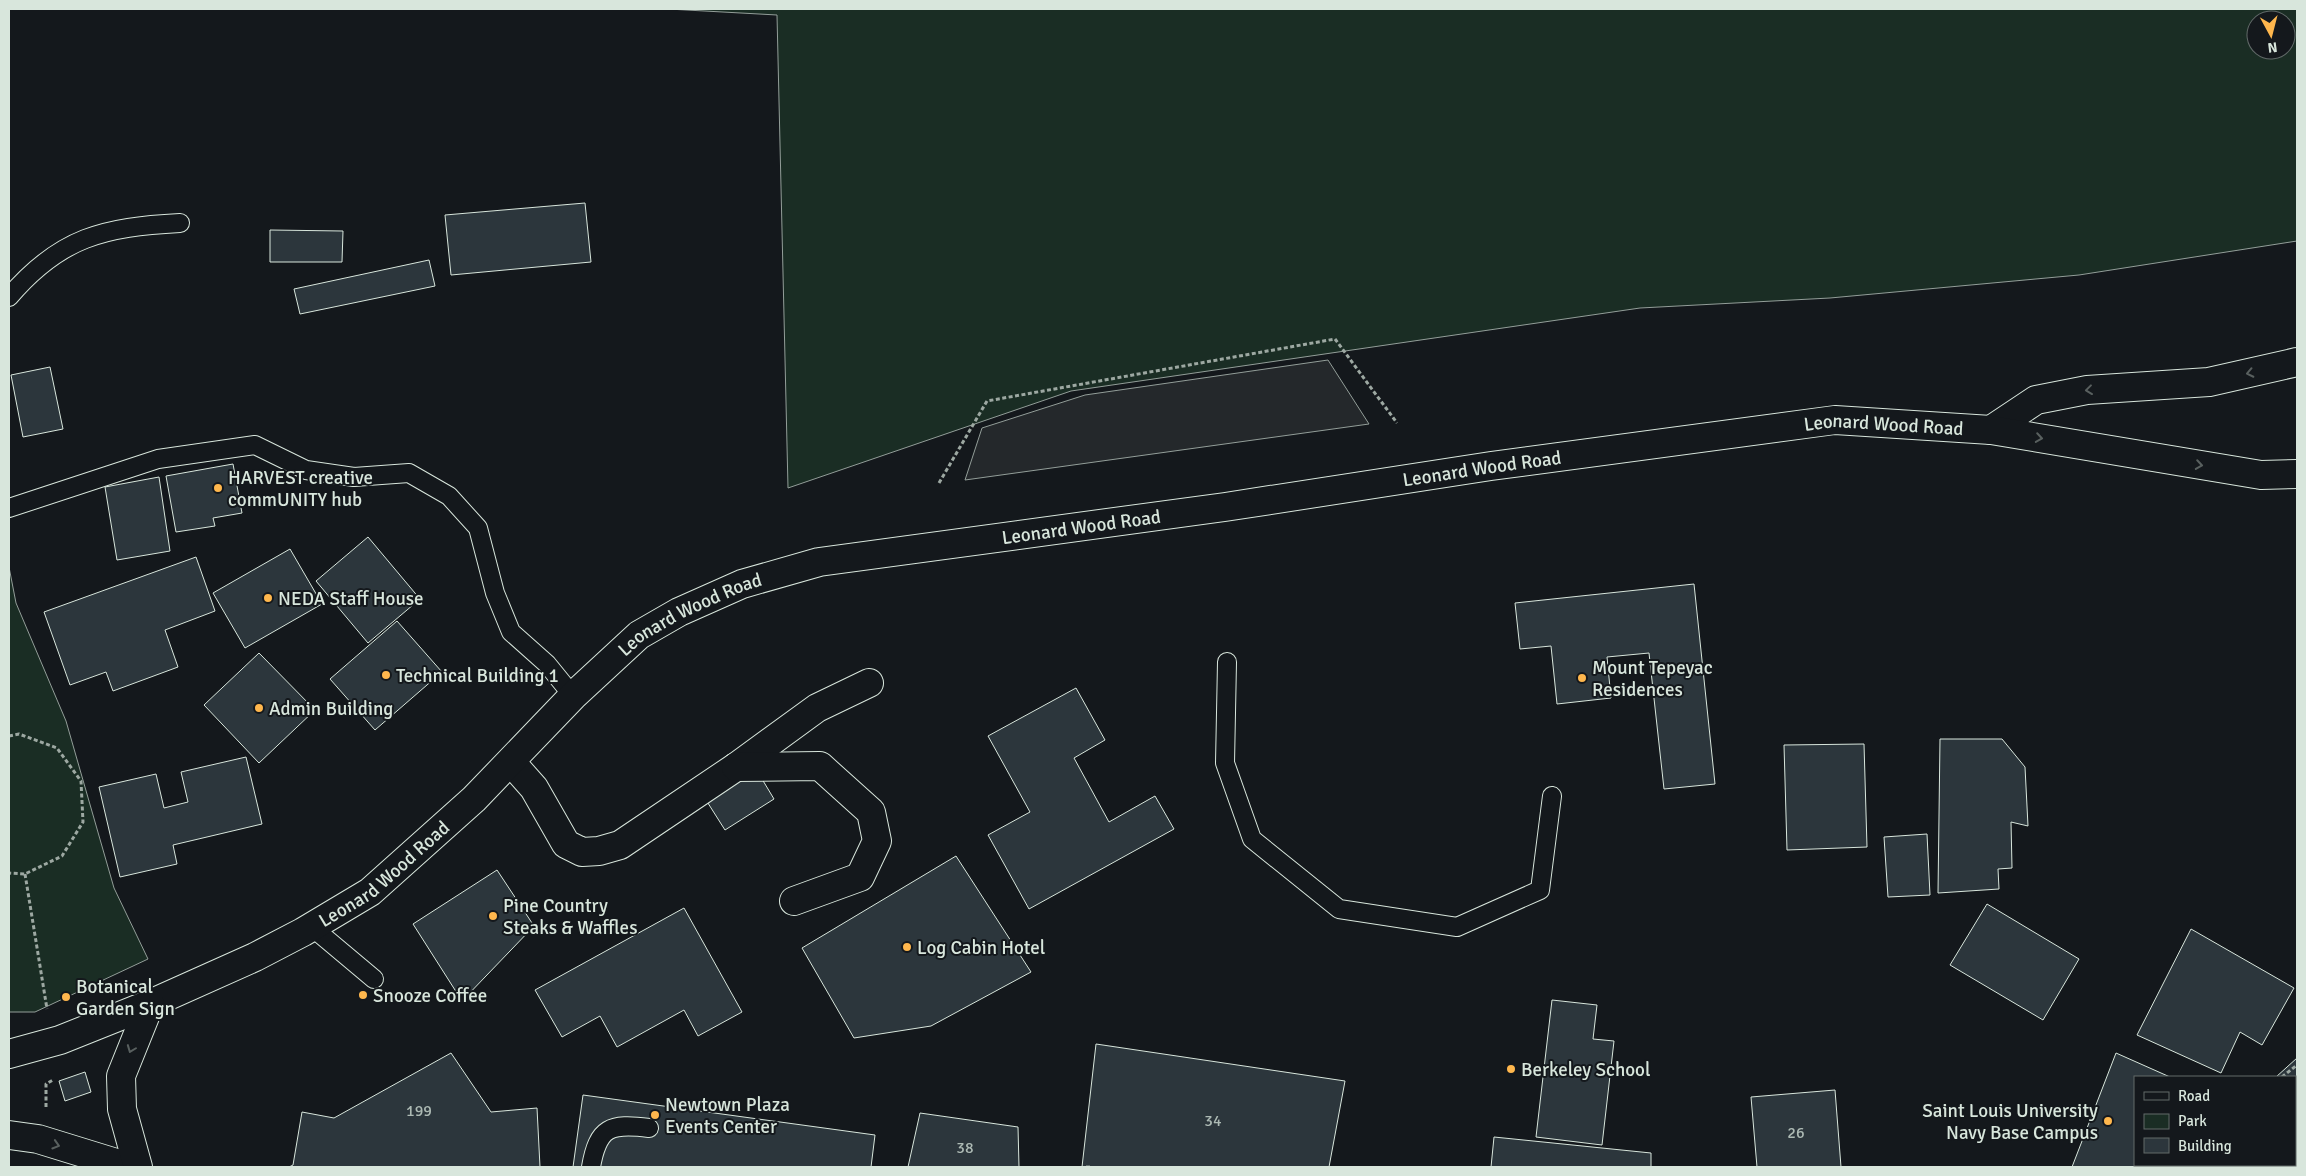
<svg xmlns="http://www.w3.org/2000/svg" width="2306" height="1176" font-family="Signika,sans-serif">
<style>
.green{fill:#1a2d24;stroke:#939e99;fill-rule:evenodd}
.parking{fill:#24282b;stroke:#939e99}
.building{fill:#2c363c;stroke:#d8e6dc}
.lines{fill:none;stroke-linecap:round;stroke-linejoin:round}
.service-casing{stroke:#d8e6dc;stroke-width:20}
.minor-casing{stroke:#d8e6dc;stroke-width:30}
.secondary-casing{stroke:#d8e6dc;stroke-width:30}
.primary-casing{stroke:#d8e6dc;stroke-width:30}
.path{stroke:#9da8a2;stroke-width:3;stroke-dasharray:4 2.5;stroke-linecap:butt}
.service{stroke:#14181c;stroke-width:18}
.minor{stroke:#14181c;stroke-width:28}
.secondary{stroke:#14181c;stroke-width:28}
.primary{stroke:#14181c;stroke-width:28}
.oneway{stroke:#59605f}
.poi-dot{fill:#ffb74d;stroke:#14181c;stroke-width:2}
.labels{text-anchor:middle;stroke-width:4;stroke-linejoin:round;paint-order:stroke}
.number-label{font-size:16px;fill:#adbab4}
.street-label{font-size:19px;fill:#d8e6dc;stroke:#14181c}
.poi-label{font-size:19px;fill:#d8e6dc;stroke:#14181c;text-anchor:start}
</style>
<rect width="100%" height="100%" fill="#14181c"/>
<g class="green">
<path d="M668 9H2297V241L2079 275 1830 298 1640 308 1071 391 788 488 777 15ZM2256 20H2286V50H2256Z"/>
<polygon points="9,567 16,603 66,721 114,888 148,959 35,1012 9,1012"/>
<polygon points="2295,1163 2297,1167 2185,1167 2186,1165 2295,1165"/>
</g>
<polygon class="parking" points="1328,360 1369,424 965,480 982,428 1085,395"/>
<g class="building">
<polygon points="585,203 591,262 451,275 445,215"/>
<polygon points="270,230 343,231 342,262 270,262"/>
<polygon points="429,260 435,286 300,314 294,289"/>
<polygon points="50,367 63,429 23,437 11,375"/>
<polygon points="233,464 242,513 213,518 215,526 176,532 166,476"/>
<polygon points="159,477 170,551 117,560 105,487"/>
<polygon points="368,537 420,599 368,643 316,581"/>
<polygon points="290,549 322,604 245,648 213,593"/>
<polygon points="196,557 215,611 165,630 178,667 113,691 106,672 70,685 44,612"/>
<polygon points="1694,584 1715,784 1664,789 1649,653 1607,657 1611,698 1557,704 1551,646 1520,649 1515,603"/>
<polygon points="397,621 442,672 375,730 330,679"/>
<polygon points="259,653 315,710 259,763 204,705"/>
<polygon points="1076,688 1105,740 1074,758 1109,822 1155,796 1174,829 1029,909 988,835 1030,812 988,736"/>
<polygon points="1940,739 2002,739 2025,767 2028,826 2011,822 2012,868 1998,869 1999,889 1938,893"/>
<polygon points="1864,744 1867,847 1787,850 1784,745"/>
<polygon points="246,757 262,824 173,845 177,864 120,877 99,787 156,774 164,808 188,802 181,772"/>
<polygon points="756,769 774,799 725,830 706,800"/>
<polygon points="1927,834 1930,895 1888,897 1884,837"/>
<polygon points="956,856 1031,972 931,1026 854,1038 802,948"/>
<polygon points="497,870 534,926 462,1001 413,924"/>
<polygon points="1987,904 2079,959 2043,1020 1950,965"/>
<polygon points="684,908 742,1012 698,1036 684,1010 617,1047 600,1016 562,1037 535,990"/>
<polygon points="2191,929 2294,988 2262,1045 2240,1032 2221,1073 2137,1035"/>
<polygon points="1552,1000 1597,1005 1593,1039 1614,1041 1602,1145 1536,1137"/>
<polygon points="1096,1044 1345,1081 1329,1167 1082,1167"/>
<polygon points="451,1053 491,1112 537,1108 540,1167 289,1167 293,1165 302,1112 334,1118"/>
<polygon points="2116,1053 2170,1077 2135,1077 2135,1165 2161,1165 2160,1167 2072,1167"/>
<polygon points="2297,1058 2297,1155 2295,1152 2295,1077 2276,1077"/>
<polygon points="85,1072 91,1092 65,1101 59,1081"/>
<polygon points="1835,1090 1841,1167 1757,1167 1751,1097"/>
<polygon points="583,1095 875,1135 871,1167 573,1167"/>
<polygon points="920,1113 1018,1127 1019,1167 908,1167"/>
<polygon points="1494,1137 1651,1153 1651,1167 1491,1167"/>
</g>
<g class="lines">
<g class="service-casing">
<g id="service">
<path d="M9 297C60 237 104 227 180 223"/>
<polyline points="9,508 158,459 255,445 306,470 354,477 409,473 449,496 478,528 495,593 511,632 547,664 573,696"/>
<polyline points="1227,662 1225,763 1252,839 1339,909 1457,927 1540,890 1552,796"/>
<polyline points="312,927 374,979"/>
<path d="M591 1167C598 1127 610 1123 649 1128"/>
</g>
</g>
<g class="minor-casing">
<g id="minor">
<polyline points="511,762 534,788 566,844 582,852 599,851 620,845 736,767 817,708 869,683"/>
<polyline points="736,767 820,766 871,812 877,841 860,877 794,901"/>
</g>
</g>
<g class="secondary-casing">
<polyline id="secondary" points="1991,430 2036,400 2087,390 2209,382 2297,362"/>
</g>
<g class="primary-casing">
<g id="primary">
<path id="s1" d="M9 1054 60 1040 150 1004 255 957 303 932 370 892 474 799 573 696 639 635 679 612 742 584 819 562 1225 507 1491 466 1835 420 1991 430 2261 475 2297 474"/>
<polyline points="9,1135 38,1139 129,1167"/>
<polyline points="138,1167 122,1109 121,1076 150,1004"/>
</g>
</g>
<g class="path">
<polyline points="939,483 987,401 1335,339 1397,423"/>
<polyline points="9,736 19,734 57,748 81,781 83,822 62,856 25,874 9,873"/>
<polyline points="25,874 47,1009"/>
<polyline points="2282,1077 2297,1065"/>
<polyline points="46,1107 46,1084 53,1080"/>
<polyline points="2295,1143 2297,1146"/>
<polyline points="1086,1167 1091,1167"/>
<polyline points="2176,1167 2177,1165"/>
</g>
<use href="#service" class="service"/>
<use href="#minor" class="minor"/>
<use href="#secondary" class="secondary"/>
<use href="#primary" class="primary"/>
</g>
<defs><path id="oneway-chevron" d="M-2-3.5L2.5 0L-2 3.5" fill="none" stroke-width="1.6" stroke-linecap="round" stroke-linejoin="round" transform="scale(1.25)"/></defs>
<g class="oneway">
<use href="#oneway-chevron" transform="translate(2250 373) rotate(168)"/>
<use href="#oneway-chevron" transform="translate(2089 390) rotate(173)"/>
<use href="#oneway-chevron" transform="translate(2039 438) rotate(9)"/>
<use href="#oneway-chevron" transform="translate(2199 465) rotate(9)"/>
<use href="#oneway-chevron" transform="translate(131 1049) rotate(111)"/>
<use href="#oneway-chevron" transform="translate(56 1145) rotate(17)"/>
</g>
<g class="poi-dot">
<circle cx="218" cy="488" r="5"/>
<circle cx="268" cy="598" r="5"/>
<circle cx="386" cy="675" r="5"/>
<circle cx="1582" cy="678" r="5"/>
<circle cx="259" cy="708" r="5"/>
<circle cx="493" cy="916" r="5"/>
<circle cx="907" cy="947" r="5"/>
<circle cx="363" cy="995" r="5"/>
<circle cx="66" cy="997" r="5"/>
<circle cx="1511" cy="1069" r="5"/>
<circle cx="655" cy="1115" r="5"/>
<circle cx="2108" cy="1121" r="5"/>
</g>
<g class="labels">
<g class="number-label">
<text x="419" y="1116">199</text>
<text x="1213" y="1126">34</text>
<text x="1796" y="1138">26</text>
<text x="965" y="1153">38</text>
</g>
<g class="street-label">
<text dy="7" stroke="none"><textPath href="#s1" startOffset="2039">Leonard Wood Road</textPath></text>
<text dy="7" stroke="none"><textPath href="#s1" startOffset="1634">Leonard Wood Road</textPath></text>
<text dy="7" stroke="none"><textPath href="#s1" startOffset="1229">Leonard Wood Road</textPath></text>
<text dy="7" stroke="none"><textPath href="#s1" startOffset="824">Leonard Wood Road</textPath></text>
<text dy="7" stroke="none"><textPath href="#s1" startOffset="419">Leonard Wood Road</textPath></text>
</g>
<g class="poi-label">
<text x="228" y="484">HARVEST creative<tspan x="228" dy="22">commUNITY hub</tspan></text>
<text x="278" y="605">NEDA Staff House</text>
<text x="1592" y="674">Mount Tepeyac<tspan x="1592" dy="22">Residences</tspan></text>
<text x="396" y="682">Technical Building 1</text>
<text x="269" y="715">Admin Building</text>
<text x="503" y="912">Pine Country<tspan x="503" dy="22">Steaks &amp; Waffles</tspan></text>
<text x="917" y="954">Log Cabin Hotel</text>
<text x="76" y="993">Botanical<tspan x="76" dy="22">Garden Sign</tspan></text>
<text x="373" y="1002">Snooze Coffee</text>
<text x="1521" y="1076">Berkeley School</text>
<text x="665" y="1111">Newtown Plaza<tspan x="665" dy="22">Events Center</tspan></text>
<text x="2098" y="1117" text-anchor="end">Saint Louis University<tspan x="2098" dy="22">Navy Base Campus</tspan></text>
</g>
</g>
<rect width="2306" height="1176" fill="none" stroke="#d8e6dc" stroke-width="20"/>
<rect x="2134" y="1076" width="162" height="90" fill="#14181c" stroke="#626a69"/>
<rect x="2144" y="1092" width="25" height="8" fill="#14181c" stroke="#626a69"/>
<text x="2178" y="1101" font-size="15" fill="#d8e6dc">Road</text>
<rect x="2144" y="1114" width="25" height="15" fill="#1a2d24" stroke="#626a69"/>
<text x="2178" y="1126" font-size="15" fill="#d8e6dc">Park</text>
<rect x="2144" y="1138" width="25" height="15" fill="#2c363c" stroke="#626a69"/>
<text x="2178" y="1151" font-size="15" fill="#d8e6dc">Building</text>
<g transform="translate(2271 35) rotate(173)"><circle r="24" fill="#14181c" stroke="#626a69"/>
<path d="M0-4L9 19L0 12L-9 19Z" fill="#ffb74d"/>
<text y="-8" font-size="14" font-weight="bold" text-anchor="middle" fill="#d8e6dc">N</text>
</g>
</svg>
